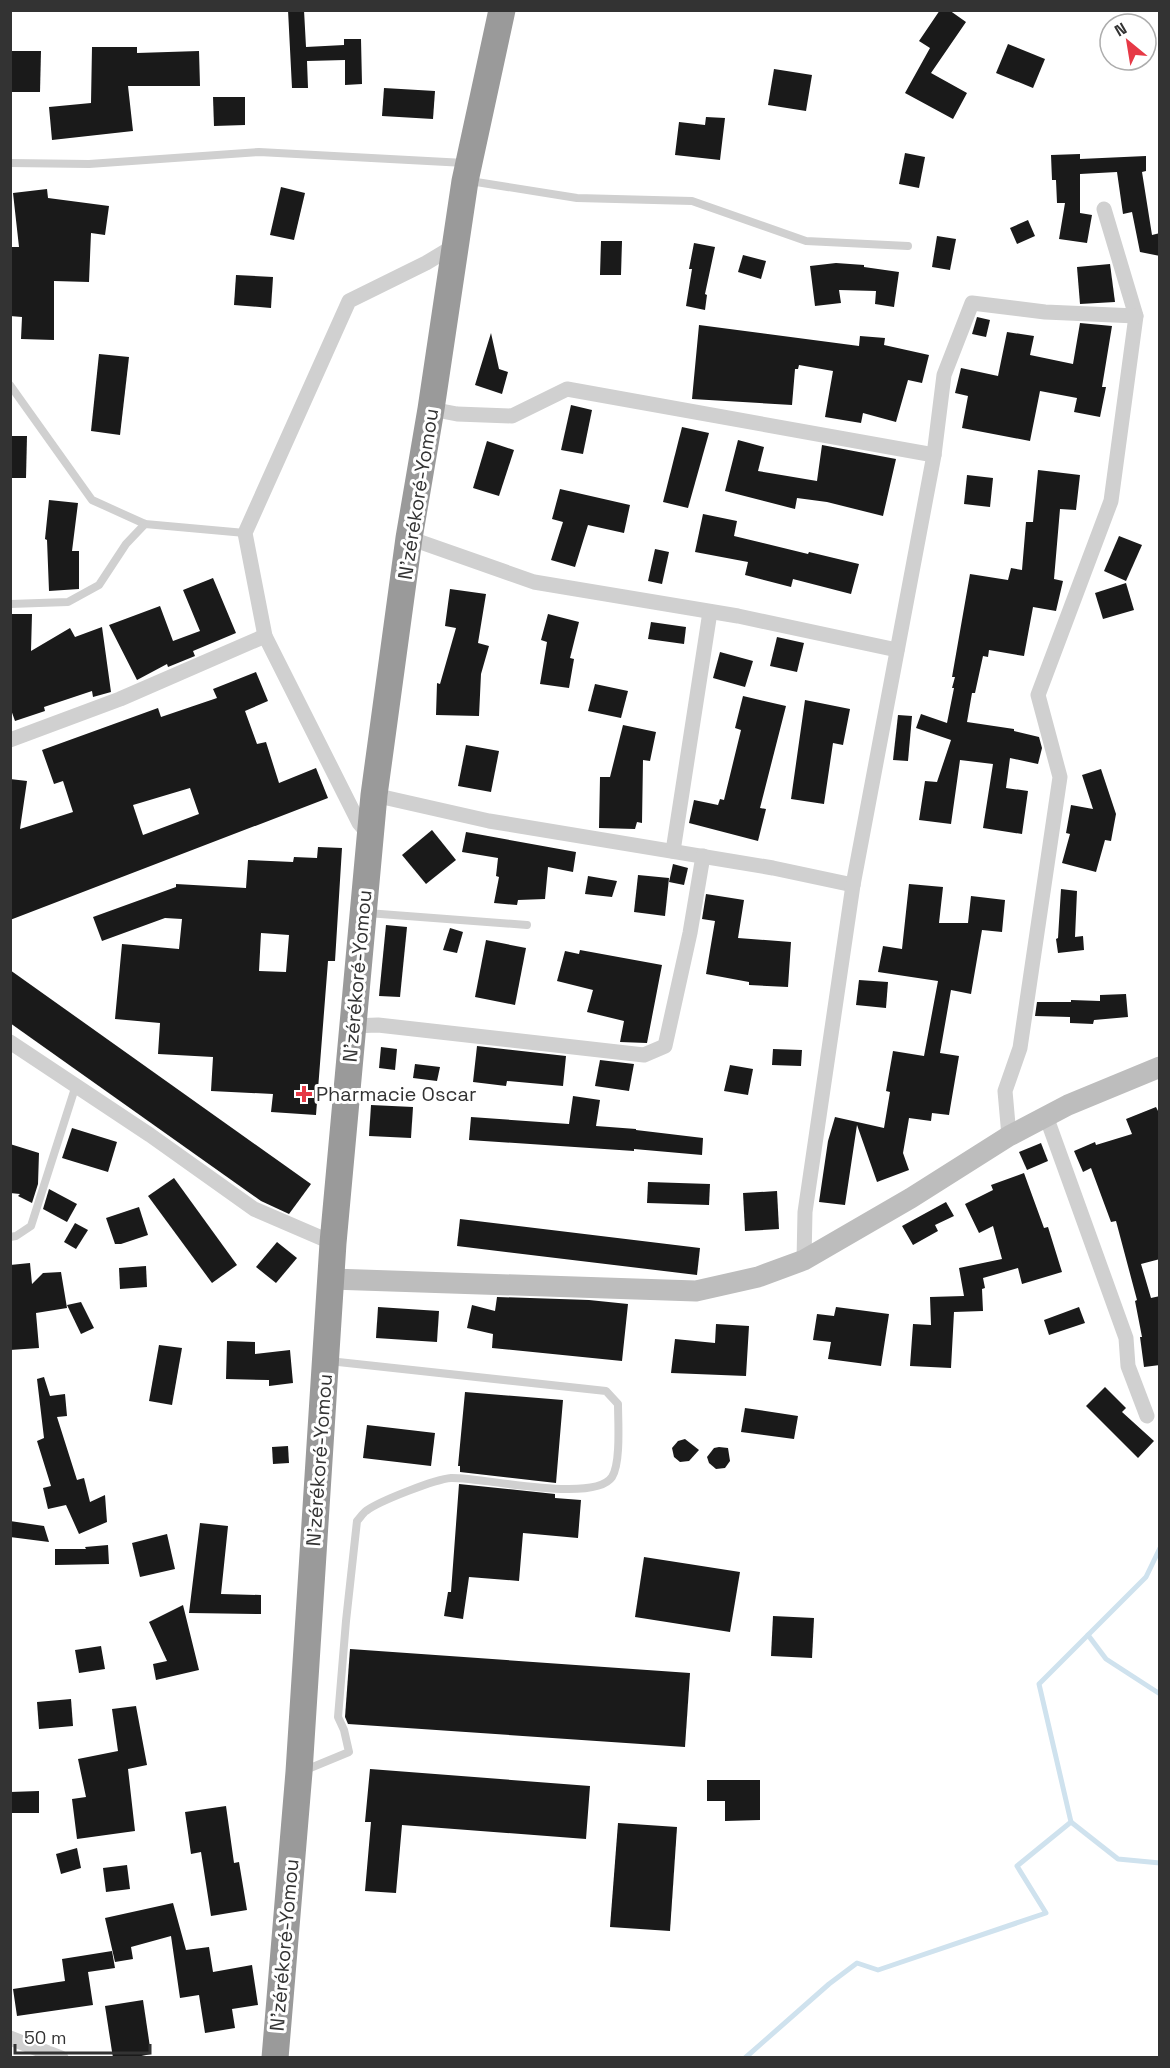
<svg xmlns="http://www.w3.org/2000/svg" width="1170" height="2068" font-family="'Space Grotesk',sans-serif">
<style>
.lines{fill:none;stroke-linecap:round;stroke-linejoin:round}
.stream{stroke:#cfe2ee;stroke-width:5}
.building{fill:#1a1a1a;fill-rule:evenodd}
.lane{stroke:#d0d0d0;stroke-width:8}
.street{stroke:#d0d0d0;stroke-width:15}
.secondary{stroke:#bdbdbd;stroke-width:21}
.highway{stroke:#9a9a9a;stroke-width:27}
.poi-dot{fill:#e63946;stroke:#fff;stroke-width:2}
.labels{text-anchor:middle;stroke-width:6;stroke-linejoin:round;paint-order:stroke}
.street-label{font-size:20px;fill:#333;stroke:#fff}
.poi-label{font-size:20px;fill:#333;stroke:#fff;text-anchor:start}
</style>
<rect width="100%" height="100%" fill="#fff"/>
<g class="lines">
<g class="stream">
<polyline points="1088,1635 1106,1659 1160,1694"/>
<polyline points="1071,1822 1118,1859 1160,1863"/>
<polyline points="745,2058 829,1984 857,1963 878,1970 1046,1913 1017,1866 1071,1822 1039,1684 1146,1577 1160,1548"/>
</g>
</g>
<g class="building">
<polygon points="288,10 304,10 306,47 344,45 344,39 361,39 362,84 345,85 345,60 307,61 308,88 292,88"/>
<polygon points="940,10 949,10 966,22 931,73 967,93 953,119 905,93 930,48 919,41"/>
<polygon points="1008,44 1045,59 1033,88 996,73"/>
<polygon points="92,47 137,47 137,53 199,51 200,86 128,86 133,131 52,140 49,107 91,103"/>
<polygon points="10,51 41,51 40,92 10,92"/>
<polygon points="774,69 812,75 806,111 768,105"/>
<polygon points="384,88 435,91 433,119 382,116"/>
<polygon points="213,97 245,97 245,125 214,126"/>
<polygon points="706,117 725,118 720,160 675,155 679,122 705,125"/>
<polygon points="905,153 925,157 919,188 899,184"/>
<polygon points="1080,154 1080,159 1146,156 1146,171 1142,172 1152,235 1160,233 1160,256 1140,252 1132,212 1123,214 1117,172 1080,174 1080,213 1092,215 1087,243 1059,239 1065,203 1057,203 1056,180 1052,180 1051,155"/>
<polygon points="281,187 305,193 294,240 270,235"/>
<polygon points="47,189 48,198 109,206 105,235 91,233 89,282 54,281 54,340 21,339 22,317 10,316 10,284 12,284 11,247 19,247 13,193"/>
<polygon points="1028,220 1035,236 1017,244 1010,228"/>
<polygon points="937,236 956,239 950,270 932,267"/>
<polygon points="601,241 622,241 621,275 600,275"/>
<polygon points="694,243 715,247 705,294 707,295 705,310 686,306 692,269 689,269"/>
<polygon points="743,255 766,261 761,279 738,272"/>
<polygon points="836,263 864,265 864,267 899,272 894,307 875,304 876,291 839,290 841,303 815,306 810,266"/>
<polygon points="1110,264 1115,302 1080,304 1077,267"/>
<polygon points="236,275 273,277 271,308 234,305"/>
<polygon points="977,317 990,320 986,337 972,334"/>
<polygon points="1080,323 1112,326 1102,387 1106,387 1100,417 1074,412 1077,398 1040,391 1030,441 962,428 968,396 955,393 961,368 998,376 1007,332 1034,336 1030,355 1073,364"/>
<polygon points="699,325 859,346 860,336 885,338 884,345 929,355 922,383 908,380 896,422 863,413 861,423 825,417 833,371 799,365 798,369 795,369 792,405 692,399"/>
<polygon points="491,333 499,369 508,372 502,394 475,385"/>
<polygon points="99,354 129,357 120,435 91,431"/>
<polygon points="571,405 592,410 583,454 561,450"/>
<polygon points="682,427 709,433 688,508 663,502"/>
<polygon points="10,436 27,436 26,478 10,478"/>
<polygon points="738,440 764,447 758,471 817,481 822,445 896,459 883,516 827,502 797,498 795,509 725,491"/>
<polygon points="487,441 514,450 499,496 473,488"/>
<polygon points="1038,470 1080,475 1076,510 1060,509 1054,579 1063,581 1056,611 1033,607 1024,656 989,650 988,657 983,656 975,693 972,693 967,722 1014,729 1014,731 1039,737 1042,748 1038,764 1010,758 1006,788 1028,791 1022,834 983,828 993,764 960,760 951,824 919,820 925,781 937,782 951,740 916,728 921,714 947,723 954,688 952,688 955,677 952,677 970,574 1008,580 1011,568 1022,570 1026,522 1033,522"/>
<polygon points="967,475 993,478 990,507 964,504"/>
<polygon points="560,489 630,505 624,533 588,525 575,567 551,560 563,522 552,519"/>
<polygon points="49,500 78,503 72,551 79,551 79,589 49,591 47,540 45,539"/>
<polygon points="703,514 737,521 734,536 808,554 809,552 859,564 851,594 793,579 791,587 745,575 748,562 695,552"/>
<polygon points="1119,536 1142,545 1126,581 1104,571"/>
<polygon points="655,549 669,552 662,584 648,581"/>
<polygon points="213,578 236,633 193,651 195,656 168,667 167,664 137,680 109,625 160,606 173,641 200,631 183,590"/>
<polygon points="1126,583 1134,610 1103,619 1095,593"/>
<polygon points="450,589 486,594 478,643 489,646 481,674 479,716 436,715 437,683 440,684 456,628 445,626"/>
<polygon points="11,614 32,614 31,651 70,628 75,637 102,627 111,692 93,697 92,691 44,707 45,711 15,721 10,707"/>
<polygon points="548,614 579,622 570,658 574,659 569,688 540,684 547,642 541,640"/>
<polygon points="651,622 686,627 684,644 648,639"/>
<polygon points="777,637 804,643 797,672 770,666"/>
<polygon points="720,652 753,661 745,687 713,678"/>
<path d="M256 672 268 701 245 711 257 744 266 742 279 783 316 768 328 798 10 920V832H12H10V779L27 781 20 829 73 812 63 781 54 784 42 750 158 708 161 717 217 698 213 689ZM190 788 199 814 143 835 133 805Z"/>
<polygon points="595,684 628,691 621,718 588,711"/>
<polygon points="743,696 786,706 760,808 766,809 758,841 689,823 694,800 718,805 720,799 724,800 741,730 735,728"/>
<polygon points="805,700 850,709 843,745 833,743 824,804 791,799"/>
<polygon points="898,715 912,716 908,761 893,760"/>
<polygon points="623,725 656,732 650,761 643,760 642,823 637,822 635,829 599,828 600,777 610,777"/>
<polygon points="466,745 499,751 491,792 458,786"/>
<polygon points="1101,769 1116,814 1111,841 1105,840 1096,872 1062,863 1070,834 1066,833 1071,805 1093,809 1082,775"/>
<polygon points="432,830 456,860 426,884 402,855"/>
<polygon points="466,832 576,852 573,872 548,867 545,899 518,900 517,905 494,903 499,877 496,876 498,858 462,852"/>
<path d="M318 847 342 848 335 961H328L316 1115 271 1112 273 1094 211 1091 213 1057 158 1054 160 1023 115 1019 122 944 179 949 182 919 165 918 102 941 93 917 176 887V884L246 888 248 860 293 862 294 857 317 858ZM261 933 289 935 286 972 259 971Z"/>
<polygon points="673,864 688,868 684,885 669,882"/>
<polygon points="638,875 669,878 665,916 634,912"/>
<polygon points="588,876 617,881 612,897 585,894"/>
<polygon points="909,884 943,887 939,923 968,923 971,896 1005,900 1002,932 982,930 971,994 951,990 940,1053 959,1056 949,1115 932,1113 931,1121 909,1118 903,1153 909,1170 877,1182 857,1125 845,1205 819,1202 828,1141 835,1117 884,1128 890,1092 886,1091 893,1051 924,1056 938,981 878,972 883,946 902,949"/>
<polygon points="1061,889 1077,891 1075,937 1083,936 1084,950 1058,953 1056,939 1058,938"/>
<polygon points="706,894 744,900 738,938 791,942 788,987 749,985 749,982 706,974 715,921 702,919"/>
<polygon points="386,925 407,927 400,997 379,996"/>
<polygon points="450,928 463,932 457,953 443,950"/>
<polygon points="486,940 526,948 515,1005 475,997"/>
<polygon points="580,950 662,965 647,1043 620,1042 624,1021 587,1012 593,990 557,981 565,951 579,954"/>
<polygon points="10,970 311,1184 289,1214 261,1201 10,1023"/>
<polygon points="859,980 888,982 886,1008 856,1005"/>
<polygon points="1126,994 1128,1017 1094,1020 1093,1024 1070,1023 1070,1017 1035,1016 1037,1002 1071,1002 1071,1000 1100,1001 1100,995"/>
<polygon points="477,1046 566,1056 563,1086 507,1081 506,1086 473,1082"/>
<polygon points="381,1047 397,1049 395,1070 379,1068"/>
<polygon points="773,1049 802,1050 801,1066 772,1065"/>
<polygon points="600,1060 634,1064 629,1091 595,1086"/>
<polygon points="415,1064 440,1067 437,1081 413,1078"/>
<polygon points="730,1065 753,1069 748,1095 724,1091"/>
<polygon points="573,1096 600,1100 596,1126 636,1129 636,1130 703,1138 702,1155 634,1149 634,1151 469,1140 471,1117 569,1124"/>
<polygon points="371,1105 413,1107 411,1138 369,1136"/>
<polygon points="1156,1107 1160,1115 1160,1259 1141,1264 1151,1298 1160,1296 1160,1365 1144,1367 1140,1337 1142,1337 1135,1301 1137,1300 1116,1221 1111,1222 1091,1168 1083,1172 1074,1151 1095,1142 1096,1145 1132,1134 1126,1119"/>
<polygon points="72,1128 117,1142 108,1172 62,1158"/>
<polygon points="1041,1143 1048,1161 1027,1170 1019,1152"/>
<polygon points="10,1144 39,1153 38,1184 32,1203 18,1196 20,1194 10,1193"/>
<polygon points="1024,1173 1044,1228 1048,1227 1062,1272 1022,1284 1018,1268 983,1278 985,1288 982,1289 983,1311 954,1312 951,1368 910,1366 913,1324 931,1325 930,1297 964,1296 959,1268 1002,1259 993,1226 979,1233 965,1204 993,1190 991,1185"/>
<polygon points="174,1178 237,1265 212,1283 148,1196"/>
<polygon points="648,1182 710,1184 709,1205 647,1203"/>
<polygon points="49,1189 77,1204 67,1222 43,1209"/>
<polygon points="777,1191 779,1229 745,1231 743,1193"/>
<polygon points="946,1202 954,1216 935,1225 938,1231 913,1245 902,1226"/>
<polygon points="139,1207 148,1235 121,1244 115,1244 106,1218"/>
<polygon points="460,1219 700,1248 697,1275 457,1246"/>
<polygon points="75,1223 88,1230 76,1249 64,1242"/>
<polygon points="277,1242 297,1258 276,1283 256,1267"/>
<polygon points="30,1263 32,1284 43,1273 61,1272 67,1308 36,1313 39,1348 10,1350 10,1265"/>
<polygon points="146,1266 147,1287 120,1289 119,1268"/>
<polygon points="497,1297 589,1300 628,1304 622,1361 492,1348 493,1334 467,1328 472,1305 495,1311"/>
<polygon points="81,1302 94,1328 81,1334 67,1305"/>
<polygon points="378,1307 439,1311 437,1342 376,1338"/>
<polygon points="836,1307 889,1314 881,1366 828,1359 831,1342 813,1340 817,1314 834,1316"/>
<polygon points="1079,1307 1085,1323 1049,1335 1044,1320"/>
<polygon points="716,1324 749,1326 746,1376 671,1373 675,1339 715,1343"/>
<polygon points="227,1341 255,1342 255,1354 290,1350 293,1383 269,1386 269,1380 226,1379"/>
<polygon points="159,1345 182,1348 172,1405 149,1401"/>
<polygon points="44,1377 50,1396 65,1394 67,1416 57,1417 77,1480 84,1478 90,1502 105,1495 107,1522 79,1534 66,1505 48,1509 43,1488 51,1486 37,1441 44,1438 37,1379"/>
<polygon points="1105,1387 1126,1408 1122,1412 1154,1441 1138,1458 1086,1406"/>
<polygon points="465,1392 563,1400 556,1483 460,1472 460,1466 458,1466"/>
<polygon points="745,1408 798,1416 794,1439 741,1432"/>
<polygon points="367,1425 435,1433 431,1466 363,1458"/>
<polygon points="685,1439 699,1450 689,1461 680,1462 674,1457 672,1448 678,1441"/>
<polygon points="288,1446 289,1463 273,1464 272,1447"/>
<polygon points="719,1447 728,1448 730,1461 725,1468 716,1469 709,1463 707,1457 714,1448"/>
<polygon points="459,1484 555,1494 555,1498 581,1500 578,1538 523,1533 519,1581 469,1577 463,1619 444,1616 448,1592 451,1592"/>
<polygon points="10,1521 44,1526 49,1542 10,1537"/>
<polygon points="200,1523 228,1526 221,1594 261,1595 261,1614 189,1613"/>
<polygon points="167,1534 175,1569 140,1577 132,1543"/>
<polygon points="108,1545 109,1564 55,1565 55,1549 86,1549 85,1547"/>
<polygon points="644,1557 740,1572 730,1632 635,1617"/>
<polygon points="183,1605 199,1670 156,1680 153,1664 167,1661 149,1622"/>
<polygon points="773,1616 814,1618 812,1658 771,1656"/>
<polygon points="101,1646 105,1669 79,1673 75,1650"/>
<polygon points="350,1649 690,1673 685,1747 348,1724 345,1717"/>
<polygon points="71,1699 73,1726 39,1729 37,1702"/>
<polygon points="136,1706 147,1765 128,1769 135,1831 77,1839 72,1799 86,1797 78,1759 118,1751 112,1709"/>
<polygon points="370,1769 590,1786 586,1839 402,1825 396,1893 365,1891 371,1822 365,1822"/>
<polygon points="707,1780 760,1780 760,1820 725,1821 725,1801 707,1801"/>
<polygon points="39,1791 39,1813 10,1813 10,1792"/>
<polygon points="226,1806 234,1863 239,1862 247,1910 211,1916 201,1852 191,1854 185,1812"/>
<polygon points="618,1823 677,1827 670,1931 610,1927"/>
<polygon points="77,1848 81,1868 61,1874 56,1854"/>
<polygon points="127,1865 130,1889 106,1892 103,1868"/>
<polygon points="173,1903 186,1950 209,1947 213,1972 252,1965 258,2005 232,2009 235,2028 205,2033 199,1995 180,1998 171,1936 131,1947 133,1959 115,1962 105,1918"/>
<polygon points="112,1951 115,1968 88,1972 93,2005 17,2016 13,1989 65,1981 62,1959"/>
<polygon points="143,2000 151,2054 132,2058 113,2058 105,2006"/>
</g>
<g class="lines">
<g class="lane">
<polyline points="10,163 89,164 259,152 465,163"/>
<polyline points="470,181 577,198 692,201 806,241 908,246"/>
<polyline points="10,385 92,500 145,524 245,533"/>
<polyline points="10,604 68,602 99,585 126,544 145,524"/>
<polyline points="367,913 527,925"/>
<polyline points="10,1237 16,1236 31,1226 76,1085"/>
<path d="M303 1771 349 1752 344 1730 338 1717 346 1621 357 1521C360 1518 363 1513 366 1511 379 1501 436 1479 451 1478 483 1477 594 1504 612 1477 621 1463 618 1421 618 1404L606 1391 329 1361"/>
</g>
<g class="street">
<polyline points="431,409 457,414 512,416 567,389 934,455"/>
<polyline points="409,538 534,582 738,616 897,650"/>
<polyline points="10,740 120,699 265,636"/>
<polyline points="374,795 489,821 773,868 853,885"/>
<polyline points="370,836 359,823 265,636 245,533 349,301 426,263 456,245"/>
<polyline points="673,851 710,612"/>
<polyline points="352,1026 378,1025 644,1055 665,1046 690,933 703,856"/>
<polyline points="10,1042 150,1135 254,1209 333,1243"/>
<polyline points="1046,1116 1126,1338 1128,1366 1147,1416"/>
<polyline points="1009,1136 1005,1091 1020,1048 1060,777 1038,695 1111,501 1136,316 1104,209"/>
<polyline points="804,1260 805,1212 853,885 934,455 944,375 972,303 1045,312 1136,316"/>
<polyline points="10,2038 61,2058"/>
</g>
<polyline class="secondary" points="331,1279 696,1291 758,1277 804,1260 911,1198 1009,1136 1068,1105 1160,1067"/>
<polyline class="highway" points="275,2058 299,1772 333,1243 374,795 409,538 431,409 465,181 502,10"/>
</g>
<path class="poi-dot" d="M301 1085h6v6h6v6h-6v6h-6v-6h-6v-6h6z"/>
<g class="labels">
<g class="street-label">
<text transform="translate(418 494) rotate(-81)" y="7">N'zérékoré-Yomou</text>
<text transform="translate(357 976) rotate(-85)" y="7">N'zérékoré-Yomou</text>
<text transform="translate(319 1460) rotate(-86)" y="7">N'zérékoré-Yomou</text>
<text transform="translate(284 1945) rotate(-85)" y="7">N'zérékoré-Yomou</text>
</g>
<g class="poi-label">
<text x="316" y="1101">Pharmacie Oscar</text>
</g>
</g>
<rect width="1170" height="2068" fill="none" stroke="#333333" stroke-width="24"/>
<g transform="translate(1128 42) rotate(330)"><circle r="28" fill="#ffffff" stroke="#adadad" stroke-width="1.5"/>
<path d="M0-4.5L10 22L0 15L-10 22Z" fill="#e63946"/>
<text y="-9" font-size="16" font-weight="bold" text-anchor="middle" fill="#333333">N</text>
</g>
<path d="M15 2044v9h135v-9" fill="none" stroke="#333333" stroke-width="3"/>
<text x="24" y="2044" font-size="18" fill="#333333" stroke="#ffffff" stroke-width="4.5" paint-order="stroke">50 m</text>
</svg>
